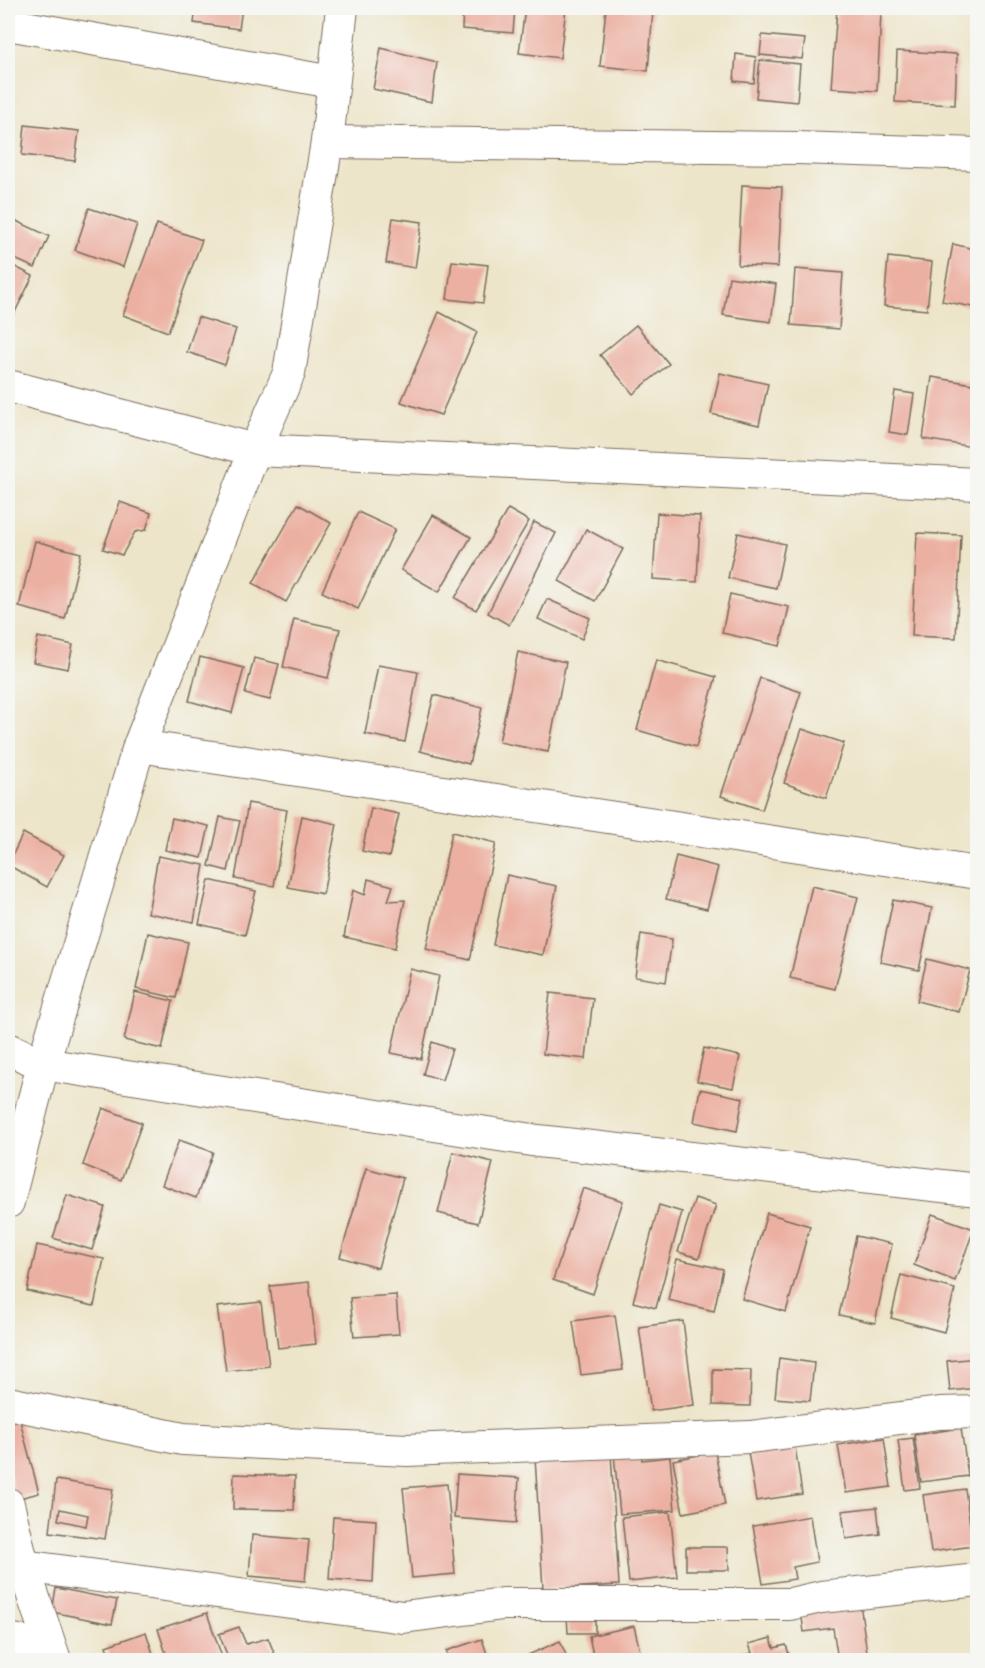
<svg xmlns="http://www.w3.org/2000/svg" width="985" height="1668" font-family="'Comic Neue',sans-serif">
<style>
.building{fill:#ecb0a2;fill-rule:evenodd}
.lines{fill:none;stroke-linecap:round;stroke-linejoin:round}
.minor-casing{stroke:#796b5a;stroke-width:34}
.minor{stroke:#fff;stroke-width:32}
</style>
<rect width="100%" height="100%" fill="#f6f6f2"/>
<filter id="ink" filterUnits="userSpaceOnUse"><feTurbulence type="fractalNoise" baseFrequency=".0167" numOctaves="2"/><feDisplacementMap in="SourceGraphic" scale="12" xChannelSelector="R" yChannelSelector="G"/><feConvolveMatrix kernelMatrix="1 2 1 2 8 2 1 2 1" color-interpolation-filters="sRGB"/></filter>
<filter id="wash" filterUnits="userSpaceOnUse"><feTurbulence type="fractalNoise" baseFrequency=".008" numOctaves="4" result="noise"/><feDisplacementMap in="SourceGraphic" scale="24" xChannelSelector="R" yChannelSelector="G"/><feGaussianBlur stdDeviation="1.35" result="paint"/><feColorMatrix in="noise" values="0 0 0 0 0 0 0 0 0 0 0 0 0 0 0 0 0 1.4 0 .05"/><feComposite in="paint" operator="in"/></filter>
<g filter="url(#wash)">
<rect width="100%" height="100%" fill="#ede5c9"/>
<g id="blocks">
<g class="building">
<polygon points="196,8 242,8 239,29 194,23"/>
<polygon points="463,8 515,8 513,33 462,29"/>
<polygon points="525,8 566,8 560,58 519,53"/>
<polygon points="606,8 653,11 648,71 600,66"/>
<polygon points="837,9 881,13 877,91 831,88"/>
<polygon points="762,35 805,39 802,59 760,55"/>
<polygon points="381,48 437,62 432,102 373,89"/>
<polygon points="897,51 957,54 955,105 895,102"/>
<polygon points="736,54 756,57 754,83 734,81"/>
<polygon points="760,60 800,64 797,102 756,98"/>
<polygon points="25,125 79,131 75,161 22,155"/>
<polygon points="742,185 782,187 778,267 738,265"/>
<polygon points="89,208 137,224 123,267 75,250"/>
<polygon points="393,218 422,222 415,268 386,263"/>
<polygon points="12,219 49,236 35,268 8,256 8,230"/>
<polygon points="157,224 202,240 168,332 123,315"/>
<polygon points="953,244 978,250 978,308 942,301"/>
<polygon points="888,257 932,262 927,310 884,306"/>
<polygon points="452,261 488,265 483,303 447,299"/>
<polygon points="8,263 33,276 12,318 8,316"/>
<polygon points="795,269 843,273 839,329 791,325"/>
<polygon points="729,277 776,284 771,322 723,315"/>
<polygon points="439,312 477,332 441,415 401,402"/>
<polygon points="198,317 236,329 225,365 187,352"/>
<polygon points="636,325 669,364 633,394 600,355"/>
<polygon points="720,373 768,384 759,425 711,414"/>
<polygon points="932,377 978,385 978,417 973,447 923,439"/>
<polygon points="895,391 914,394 908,435 889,432"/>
<polygon points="120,502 151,513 146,530 135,532 122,555 103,549"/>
<polygon points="298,504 331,523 286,602 253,583"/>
<polygon points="508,509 529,521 476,610 455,598"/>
<polygon points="358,512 395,529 358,609 322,592"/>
<polygon points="657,513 700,516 697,582 653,579"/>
<polygon points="433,515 471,537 439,592 401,570"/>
<polygon points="534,522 556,533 509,625 488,613"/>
<polygon points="586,529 623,549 595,601 559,581"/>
<polygon points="738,533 785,544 776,588 728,578"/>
<polygon points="917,533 961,535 956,638 912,636"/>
<polygon points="35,541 81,553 65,619 19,607"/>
<polygon points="730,594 789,607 780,646 722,633"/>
<polygon points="547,599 590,618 582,639 538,619"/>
<polygon points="294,619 340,629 328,678 283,667"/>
<polygon points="38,637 73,645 68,669 33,662"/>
<polygon points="518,652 566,662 548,752 499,742"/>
<polygon points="200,657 244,668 232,713 189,701"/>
<polygon points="254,658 279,664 270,700 245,694"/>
<polygon points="656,660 716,677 696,747 637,730"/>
<polygon points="378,665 418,672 405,742 365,734"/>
<polygon points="760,678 801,692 762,810 721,796"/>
<polygon points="434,695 482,708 469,764 420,751"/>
<polygon points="802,729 844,743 826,798 784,783"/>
<polygon points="248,803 287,810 274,886 235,879"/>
<polygon points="371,808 399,814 389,857 362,851"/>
<polygon points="302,816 337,824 323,894 288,887"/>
<polygon points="220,817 240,821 228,871 209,866"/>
<polygon points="172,818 209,826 202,858 165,850"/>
<polygon points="452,832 496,843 470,960 426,949"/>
<polygon points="23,833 64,855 47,887 8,865"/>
<polygon points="158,856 204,865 194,922 148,913"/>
<polygon points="676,856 718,867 707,909 666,899"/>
<polygon points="507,875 557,886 543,955 493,945"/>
<polygon points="368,879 393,886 388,901 405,900 395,948 344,937 353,890 365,895"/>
<polygon points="209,880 256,891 245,935 199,924"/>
<polygon points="812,886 858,897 835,989 790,978"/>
<polygon points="893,900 932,908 919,970 880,962"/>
<polygon points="148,933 188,942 176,998 136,989"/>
<polygon points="641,934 672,939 666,982 635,977"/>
<polygon points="927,959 970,970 959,1012 917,1001"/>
<polygon points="410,969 439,976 421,1059 391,1053"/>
<polygon points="135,992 173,1001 162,1049 124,1040"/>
<polygon points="550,993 593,998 586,1059 543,1054"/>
<polygon points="432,1042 452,1049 442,1080 423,1074"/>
<polygon points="704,1048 740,1056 733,1088 697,1081"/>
<polygon points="700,1089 743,1098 737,1131 694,1122"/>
<polygon points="103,1108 142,1123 121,1180 83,1165"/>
<polygon points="179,1140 213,1152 196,1198 162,1185"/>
<polygon points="453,1152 493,1162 478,1223 438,1213"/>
<polygon points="366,1168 403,1178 378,1268 340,1257"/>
<polygon points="583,1188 623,1201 593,1294 553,1280"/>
<polygon points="67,1195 105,1207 92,1250 53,1238"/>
<polygon points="695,1198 716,1205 699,1258 678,1252"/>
<polygon points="659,1205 682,1212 656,1308 633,1302"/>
<polygon points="767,1213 810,1226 786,1312 742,1299"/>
<polygon points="932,1214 974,1229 955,1281 914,1265"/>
<polygon points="856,1236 892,1244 875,1323 839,1315"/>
<polygon points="37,1245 104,1259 94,1306 27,1291"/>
<polygon points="677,1259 723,1269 714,1311 668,1300"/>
<polygon points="901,1275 955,1289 944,1332 891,1318"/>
<polygon points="309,1282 316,1344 278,1348 270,1286"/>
<polygon points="396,1295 399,1334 354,1337 350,1298"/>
<polygon points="261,1302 269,1366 226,1371 217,1307"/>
<polygon points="615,1315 623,1370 581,1375 573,1321"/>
<polygon points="683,1321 694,1405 651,1411 639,1327"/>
<polygon points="779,1358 814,1363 810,1401 775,1398"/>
<polygon points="978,1358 978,1388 950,1391 947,1361"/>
<polygon points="713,1369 751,1370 750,1406 713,1405"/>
<polygon points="19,1417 39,1493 16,1499 8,1466 8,1420"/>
<polygon points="961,1428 968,1476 921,1482 914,1435"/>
<polygon points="884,1438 891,1487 846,1493 838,1445"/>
<polygon points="913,1438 920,1488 905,1490 898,1440"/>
<polygon points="795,1446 802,1494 756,1501 748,1452"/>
<polygon points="641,1452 642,1460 670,1457 675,1510 620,1514 614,1454"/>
<polygon points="715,1452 725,1505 683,1513 673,1460"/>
<polygon points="611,1454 619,1585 543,1589 535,1457"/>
<polygon points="234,1474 295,1476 294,1510 233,1509"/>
<polygon points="457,1474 519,1478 516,1523 454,1518"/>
<path d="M56 1480 113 1489 105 1539 50 1532ZM60 1509 88 1515 86 1526 58 1520Z"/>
<polygon points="447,1484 455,1574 412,1578 403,1488"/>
<polygon points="965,1489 973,1546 931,1552 923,1495"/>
<polygon points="877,1507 880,1534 846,1539 842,1511"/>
<polygon points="670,1512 677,1577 629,1582 622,1517"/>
<polygon points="810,1516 817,1562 793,1567 795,1579 763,1584 753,1526"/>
<polygon points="333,1517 376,1520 373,1582 329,1579"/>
<polygon points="252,1535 309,1540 305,1581 249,1576"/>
<polygon points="686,1547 728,1547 729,1570 686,1570"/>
<polygon points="56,1588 117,1600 112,1624 52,1612"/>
<polygon points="860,1603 868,1660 838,1660 833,1628 804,1632 801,1611"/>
<polygon points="207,1613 223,1660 168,1660 158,1629"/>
<polygon points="567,1616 595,1616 595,1633 568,1633"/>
<polygon points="634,1626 642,1660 594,1660 589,1636"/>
<polygon points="239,1627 246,1644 268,1638 277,1660 229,1660 219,1634"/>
<polygon points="146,1632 155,1660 111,1660 106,1646"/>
<polygon points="771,1638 774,1648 786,1645 791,1660 735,1660 734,1658 752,1653 749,1644"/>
<polygon points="482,1639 489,1660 450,1660 446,1651"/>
<polygon points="560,1641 568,1660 522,1660 521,1658"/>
</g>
</g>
</g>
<g filter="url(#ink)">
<use href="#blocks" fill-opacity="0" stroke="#796b5a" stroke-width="1.5"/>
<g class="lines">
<g class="minor-casing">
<g id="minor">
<polyline points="8,24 332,82"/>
<polyline points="327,142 798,148 978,154"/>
<polyline points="8,386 255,450 978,484"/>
<polyline points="139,746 978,873"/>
<polyline points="8,1049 43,1064 538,1141 978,1190"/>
<polyline points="8,1202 43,1064 139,746 255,450 289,373 327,142 342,8"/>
<polyline points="8,1403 183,1439 407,1450 750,1437 940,1413 978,1412"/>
<polyline points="8,1504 23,1566 55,1660"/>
<polyline points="23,1566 403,1617 503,1604 790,1604 821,1597 978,1580"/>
<polyline points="8,1639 49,1647"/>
</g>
</g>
<use href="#minor" class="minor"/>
</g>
</g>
<rect width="985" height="1668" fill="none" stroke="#f6f6f2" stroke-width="30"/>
</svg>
